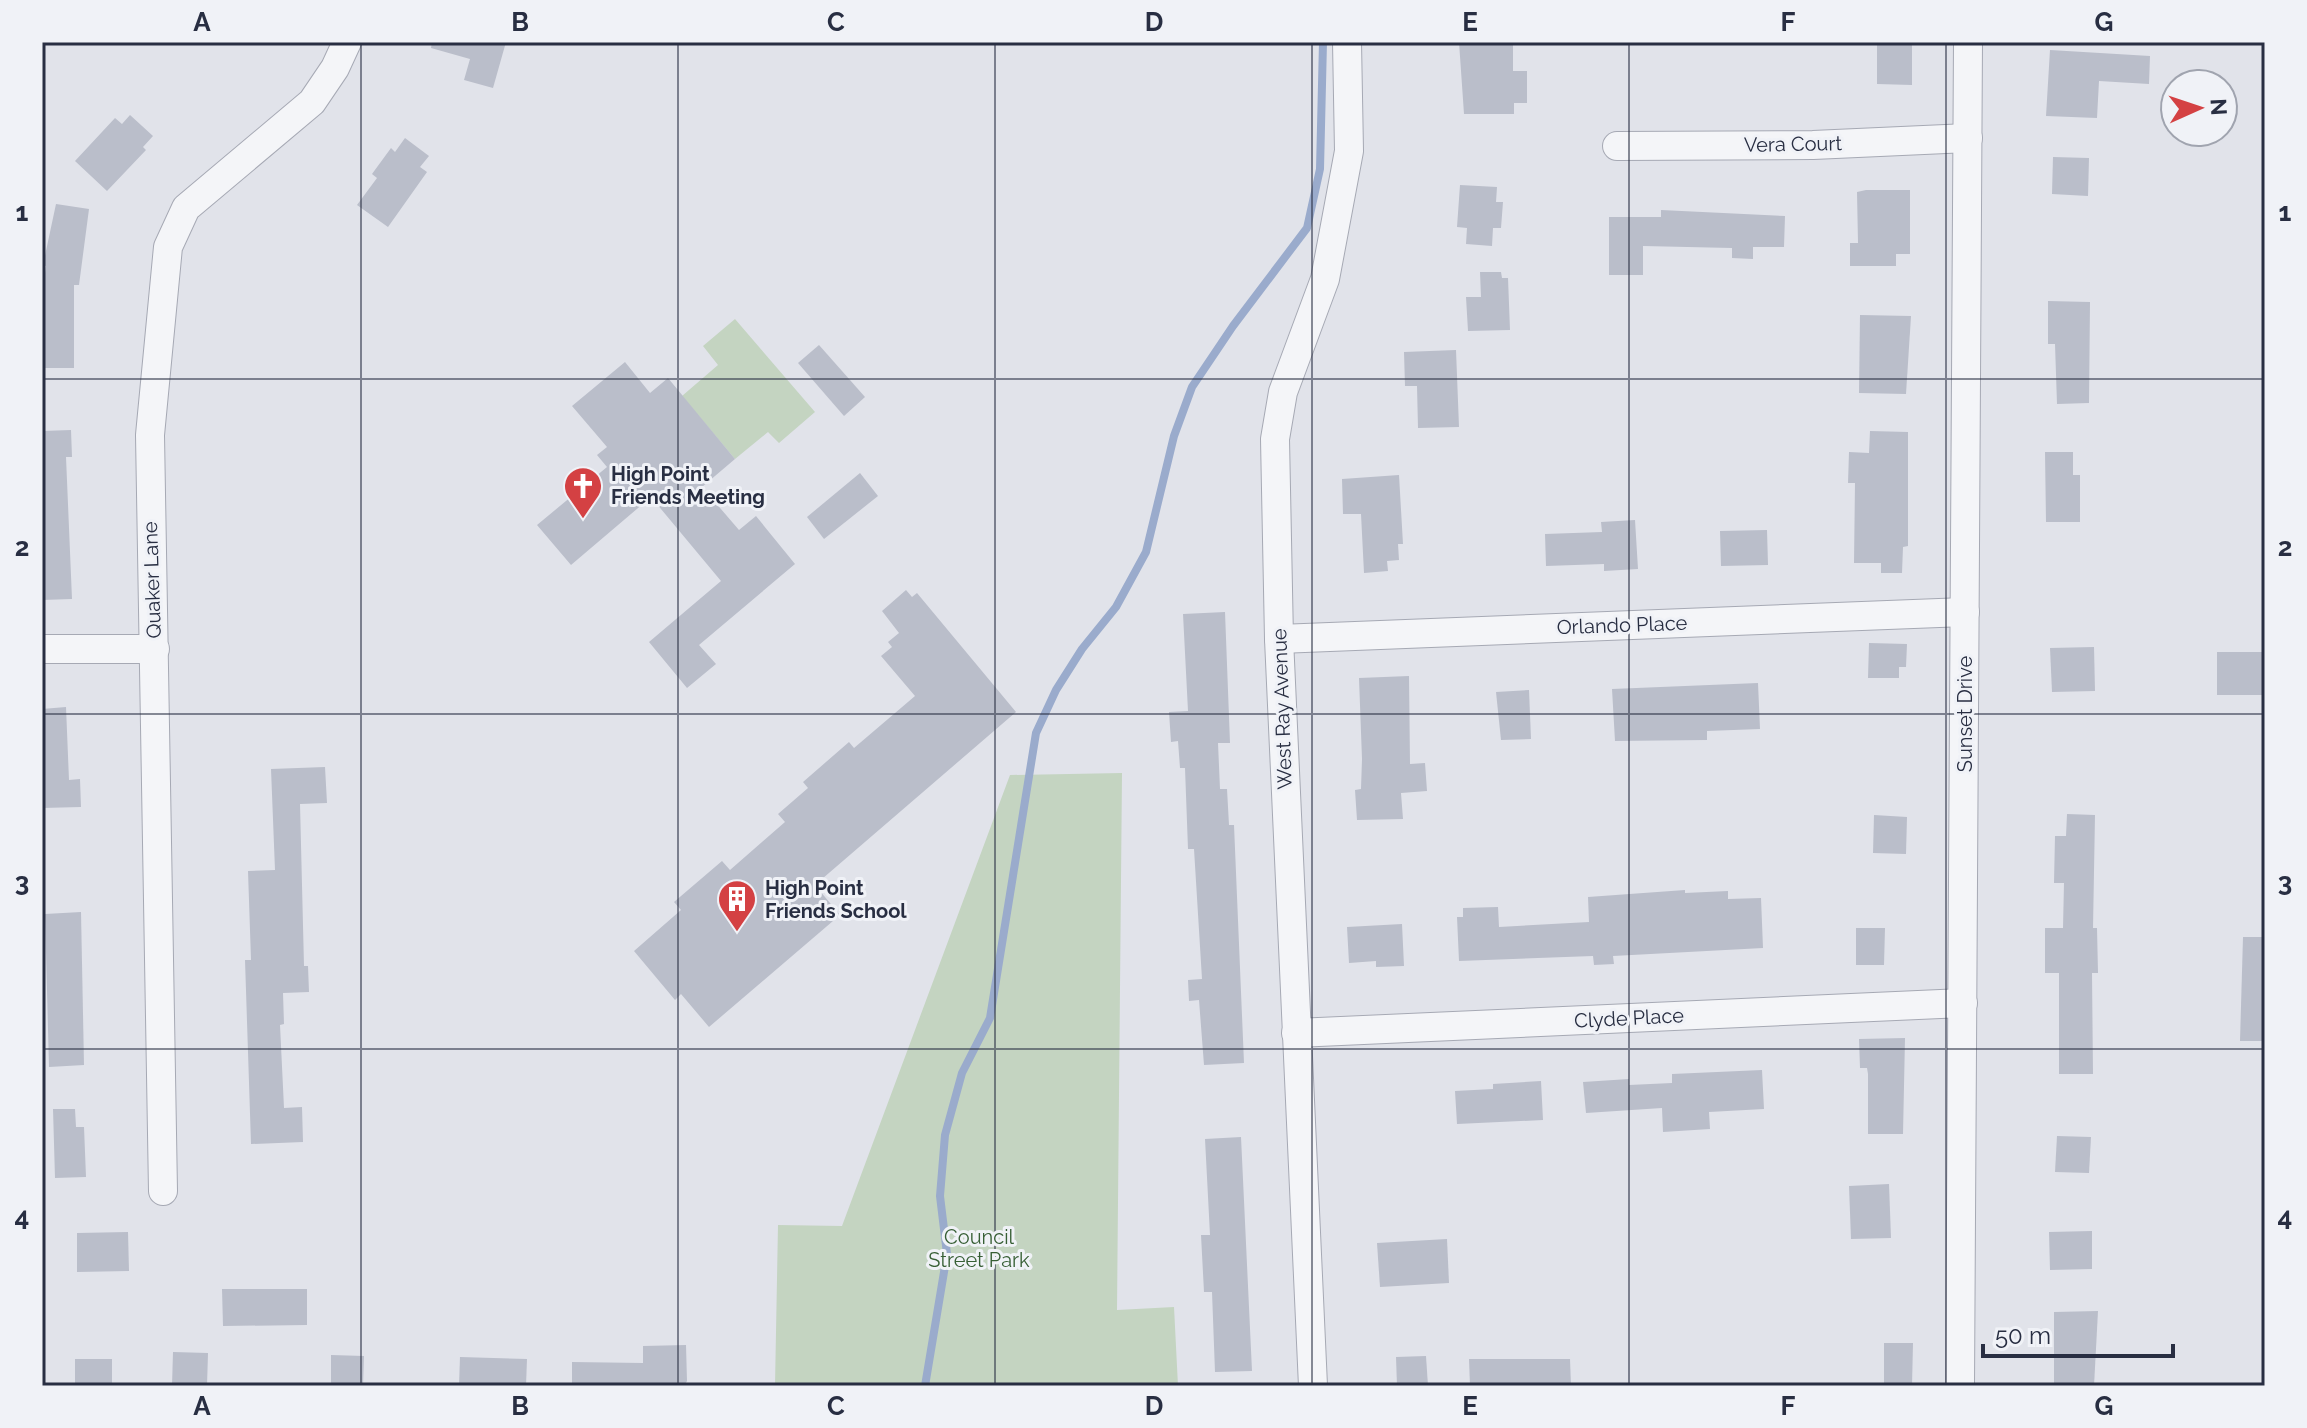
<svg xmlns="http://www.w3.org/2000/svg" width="2307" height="1428" font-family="Raleway,sans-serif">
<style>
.green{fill:#c4d4c1}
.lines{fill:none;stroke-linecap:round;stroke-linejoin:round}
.stream{stroke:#9aabcc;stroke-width:8}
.building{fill:#babeca}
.minor-casing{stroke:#a6a9b4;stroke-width:30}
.minor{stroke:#f4f5f8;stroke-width:28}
.grid{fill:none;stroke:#282e42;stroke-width:2;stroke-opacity:0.55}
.labels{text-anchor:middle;stroke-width:6;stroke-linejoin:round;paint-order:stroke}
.street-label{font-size:20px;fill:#282e42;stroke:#f0f2f7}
.poi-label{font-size:20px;font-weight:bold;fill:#282e42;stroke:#f0f2f7;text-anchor:start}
.park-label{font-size:20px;fill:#375f35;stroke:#f0f2f7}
.neatline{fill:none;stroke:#282e42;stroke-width:3}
.grid-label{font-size:26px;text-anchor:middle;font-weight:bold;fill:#282e42}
</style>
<rect width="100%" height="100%" fill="#e1e3ea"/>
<g class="green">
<polygon points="735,319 815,412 779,443 768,432 735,459 682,396 718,365 703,346"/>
<polygon points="1122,773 1117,1310 1174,1307 1178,1386 775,1386 778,1225 842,1226 1010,775"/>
</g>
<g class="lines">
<polyline class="stream" points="925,1386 947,1254 940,1196 945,1135 962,1073 990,1018 1036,733 1056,690 1082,649 1116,607 1146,552 1174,436 1192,387 1233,326 1307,228 1320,169 1323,42"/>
</g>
<g class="building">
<polygon points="432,42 506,42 493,88 464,80 470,59 431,48"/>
<polygon points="1459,42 1513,42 1513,71 1527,71 1527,103 1514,103 1514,114 1464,114"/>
<polygon points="1877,42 1912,42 1912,85 1877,84"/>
<polygon points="2050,50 2150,56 2149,84 2099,81 2097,118 2046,116"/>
<polygon points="130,115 153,136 143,147 146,150 107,191 75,161 115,118 122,124"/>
<polygon points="405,138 429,156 420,167 427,172 388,227 357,205 377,178 372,174 391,148 395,152"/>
<polygon points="2053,157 2089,158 2088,196 2052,194"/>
<polygon points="1460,185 1497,187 1496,202 1503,202 1501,228 1493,228 1492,246 1466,244 1467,228 1457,227"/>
<polygon points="1866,190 1910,190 1910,254 1896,254 1896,266 1850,266 1850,243 1858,243 1857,192"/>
<polygon points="56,204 89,209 79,285 74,285 74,368 42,368 42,295 46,266 43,265"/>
<polygon points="1661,210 1785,216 1784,247 1753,247 1753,259 1732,258 1732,248 1643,246 1643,275 1609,275 1609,217 1661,217"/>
<polygon points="1480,272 1501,272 1502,278 1508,278 1510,330 1468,331 1466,297 1481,297"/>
<polygon points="2048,301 2090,302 2089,403 2057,404 2055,344 2048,344"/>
<polygon points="1860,315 1911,316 1906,394 1859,393"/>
<polygon points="819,345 865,397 844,416 798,363"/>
<polygon points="1456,350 1459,427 1418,428 1417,386 1405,386 1404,352"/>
<polygon points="625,362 650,393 668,378 735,459 702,487 739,530 756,516 795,564 699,645 716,664 687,688 649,642 721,581 651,497 571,565 537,525 607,467 597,455 607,447 572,406"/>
<polygon points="71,430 72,457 66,457 72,599 42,600 42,431"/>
<polygon points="1870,431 1908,432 1908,546 1903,547 1902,573 1881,573 1881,563 1854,563 1855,483 1848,483 1849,452 1869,453"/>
<polygon points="2045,452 2073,452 2073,475 2080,475 2080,522 2046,522"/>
<polygon points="860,473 878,496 824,539 807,517"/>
<polygon points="1399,475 1403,544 1398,544 1399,560 1387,561 1388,571 1364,573 1361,514 1343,514 1342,479"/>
<polygon points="1635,520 1638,569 1604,571 1604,564 1546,566 1545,534 1602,532 1601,522"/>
<polygon points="1767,530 1768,565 1721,566 1720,531"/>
<polygon points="906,590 912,597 917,593 1016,712 815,885 840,915 709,1027 681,994 675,1000 634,951 681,910 674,902 722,861 730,870 785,822 778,814 808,788 803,782 849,742 854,748 915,696 881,656 892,647 888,642 899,633 882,611"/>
<polygon points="1225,612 1230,743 1218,743 1220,789 1227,789 1229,825 1234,825 1244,1063 1204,1065 1199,1000 1189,1001 1188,980 1202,979 1194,849 1188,849 1185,768 1180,768 1178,741 1171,742 1169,712 1188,711 1183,614"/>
<polygon points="1869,643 1907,644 1906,667 1899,667 1899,678 1868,678"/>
<polygon points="2094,647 2095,691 2052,692 2050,648"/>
<rect x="2217" y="652" width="48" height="43"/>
<polygon points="1409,676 1410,764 1425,763 1427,791 1401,793 1403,819 1357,820 1355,790 1361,789 1362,759 1359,678"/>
<polygon points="1758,683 1760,729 1707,731 1707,740 1615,741 1612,689"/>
<polygon points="1529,690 1531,739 1501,740 1496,692"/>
<polygon points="66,707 69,780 80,779 81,807 42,808 42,709"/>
<polygon points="325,767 327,803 300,804 304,966 308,966 309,992 283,993 284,1024 280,1025 284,1108 302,1107 303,1142 251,1144 245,960 251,960 248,871 275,870 271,769"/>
<polygon points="2067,814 2095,815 2093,928 2097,928 2098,973 2092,973 2093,1074 2059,1074 2059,973 2045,973 2045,928 2063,928 2064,883 2054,883 2055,836 2066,836"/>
<polygon points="1874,815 1907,817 1906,854 1873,853"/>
<polygon points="1685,890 1685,893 1728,891 1728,899 1761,898 1763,948 1613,956 1614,964 1594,965 1593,956 1459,961 1457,917 1463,917 1463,908 1498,907 1499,927 1589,922 1588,897"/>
<polygon points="81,912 84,1065 49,1067 45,914"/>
<polygon points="1402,924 1404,966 1376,967 1376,961 1349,963 1347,927"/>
<polygon points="1856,928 1885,928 1884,965 1856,965"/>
<polygon points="2243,937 2265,937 2265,1041 2240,1041"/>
<polygon points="1905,1038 1903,1134 1868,1134 1868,1074 1867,1068 1860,1068 1859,1039"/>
<polygon points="1762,1070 1764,1109 1709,1112 1710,1129 1663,1132 1662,1108 1586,1113 1583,1082 1629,1079 1629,1085 1672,1083 1672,1074"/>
<polygon points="1541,1081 1543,1120 1457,1124 1455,1091 1493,1089 1493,1084"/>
<polygon points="53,1109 75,1109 76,1127 84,1127 86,1177 55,1178"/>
<polygon points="2057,1136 2091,1137 2089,1173 2055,1172"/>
<polygon points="1241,1137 1252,1371 1215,1372 1212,1292 1204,1292 1201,1235 1210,1235 1205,1139"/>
<polygon points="1889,1184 1891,1238 1851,1239 1849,1186"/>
<polygon points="2092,1231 2092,1269 2050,1270 2049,1232"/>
<polygon points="128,1232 129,1271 77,1272 77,1233"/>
<polygon points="1447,1239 1449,1283 1380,1287 1377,1243"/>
<polygon points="222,1289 307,1289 307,1325 223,1326"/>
<polygon points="2098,1311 2094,1386 2054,1386 2054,1312"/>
<polygon points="1884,1343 1913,1343 1912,1386 1884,1386"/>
<polygon points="686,1345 687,1381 684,1386 572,1386 572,1362 643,1363 643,1346"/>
<polygon points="173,1352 208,1353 207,1386 172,1386"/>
<polygon points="331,1355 364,1356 363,1386 331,1386"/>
<polygon points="1426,1356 1428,1386 1397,1386 1396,1357"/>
<polygon points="460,1357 527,1359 526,1386 459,1386"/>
<rect x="75" y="1359" width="37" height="27"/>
<polygon points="1469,1359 1570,1359 1571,1386 1470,1386"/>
</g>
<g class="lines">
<g class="minor-casing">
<g id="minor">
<polyline points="1617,146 1813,145 1968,138"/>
<polyline points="1279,639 1965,612"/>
<polyline points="42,649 155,649"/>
<polyline points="1296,1033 1963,1003"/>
<polyline points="163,1191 150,435 168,247 186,208 312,102 335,68 347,42"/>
<polyline points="1313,1386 1279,639 1275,439 1283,392 1325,279 1349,151 1347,42"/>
<polyline points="1960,1386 1968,42"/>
</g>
</g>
<use href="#minor" class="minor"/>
</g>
<path class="grid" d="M361 42V1386M678 42V1386M995 42V1386M1312 42V1386M1629 42V1386M1946 42V1386M42 379H2265M42 714H2265M42 1049H2265"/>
<defs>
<g id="church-pin" transform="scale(2)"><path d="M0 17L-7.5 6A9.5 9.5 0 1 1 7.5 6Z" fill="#d44143" stroke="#f0f2f7"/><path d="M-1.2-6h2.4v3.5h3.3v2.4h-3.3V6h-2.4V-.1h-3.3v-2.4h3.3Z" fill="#fff"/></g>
<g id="building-pin" transform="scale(2)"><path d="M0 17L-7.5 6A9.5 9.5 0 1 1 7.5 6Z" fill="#d44143" stroke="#f0f2f7"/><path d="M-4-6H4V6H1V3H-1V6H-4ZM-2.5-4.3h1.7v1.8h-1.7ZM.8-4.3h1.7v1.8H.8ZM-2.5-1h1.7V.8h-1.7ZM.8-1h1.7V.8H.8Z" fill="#fff"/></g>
</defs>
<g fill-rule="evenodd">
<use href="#church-pin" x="583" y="486"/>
<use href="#building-pin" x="737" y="899"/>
</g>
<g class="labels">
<g class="street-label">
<text transform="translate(1793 144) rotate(-1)" y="7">Vera Court</text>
<text transform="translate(152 580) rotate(-92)" y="7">Quaker Lane</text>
<text transform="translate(1622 625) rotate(-2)" y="7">Orlando Place</text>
<text transform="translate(1282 709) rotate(-92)" y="7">West Ray Avenue</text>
<text transform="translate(1965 714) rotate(-90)" y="7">Sunset Drive</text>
<text transform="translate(1629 1018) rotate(-3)" y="7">Clyde Place</text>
</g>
<g class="poi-label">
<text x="611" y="481">High Point<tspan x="611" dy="23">Friends Meeting</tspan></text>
<text x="765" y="895">High Point<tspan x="765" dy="23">Friends School</tspan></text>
</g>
<g class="park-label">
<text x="979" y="1244">Council<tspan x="979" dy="23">Street Park</tspan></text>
</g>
</g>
<rect width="2307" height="1428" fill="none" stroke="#f0f2f7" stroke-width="88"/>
<g transform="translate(2199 108) rotate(87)"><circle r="38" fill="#f0f2f7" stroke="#a0a4af" stroke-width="2"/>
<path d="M0-6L14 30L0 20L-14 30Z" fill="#d44143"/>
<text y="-12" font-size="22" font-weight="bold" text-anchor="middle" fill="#282e42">N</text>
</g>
<path d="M1983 1344v12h190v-12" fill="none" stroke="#282e42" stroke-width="4"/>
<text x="1995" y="1344" font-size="24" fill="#282e42" stroke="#f0f2f7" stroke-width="6" paint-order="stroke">50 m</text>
<rect x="44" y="44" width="2219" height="1340" class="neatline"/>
<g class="grid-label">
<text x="202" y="31">A</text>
<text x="520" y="31">B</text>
<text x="836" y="31">C</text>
<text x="1154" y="31">D</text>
<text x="1470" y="31">E</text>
<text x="1788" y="31">F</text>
<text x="2104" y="31">G</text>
<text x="22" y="221">1</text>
<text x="2285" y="221">1</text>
<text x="22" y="556">2</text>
<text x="2285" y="556">2</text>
<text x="22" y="891">3</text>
<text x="2285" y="891">3</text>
<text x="22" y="1226">4</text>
<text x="2285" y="1226">4</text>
<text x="202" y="1415">A</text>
<text x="520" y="1415">B</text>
<text x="836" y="1415">C</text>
<text x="1154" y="1415">D</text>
<text x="1470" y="1415">E</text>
<text x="1788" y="1415">F</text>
<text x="2104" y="1415">G</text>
</g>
</svg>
